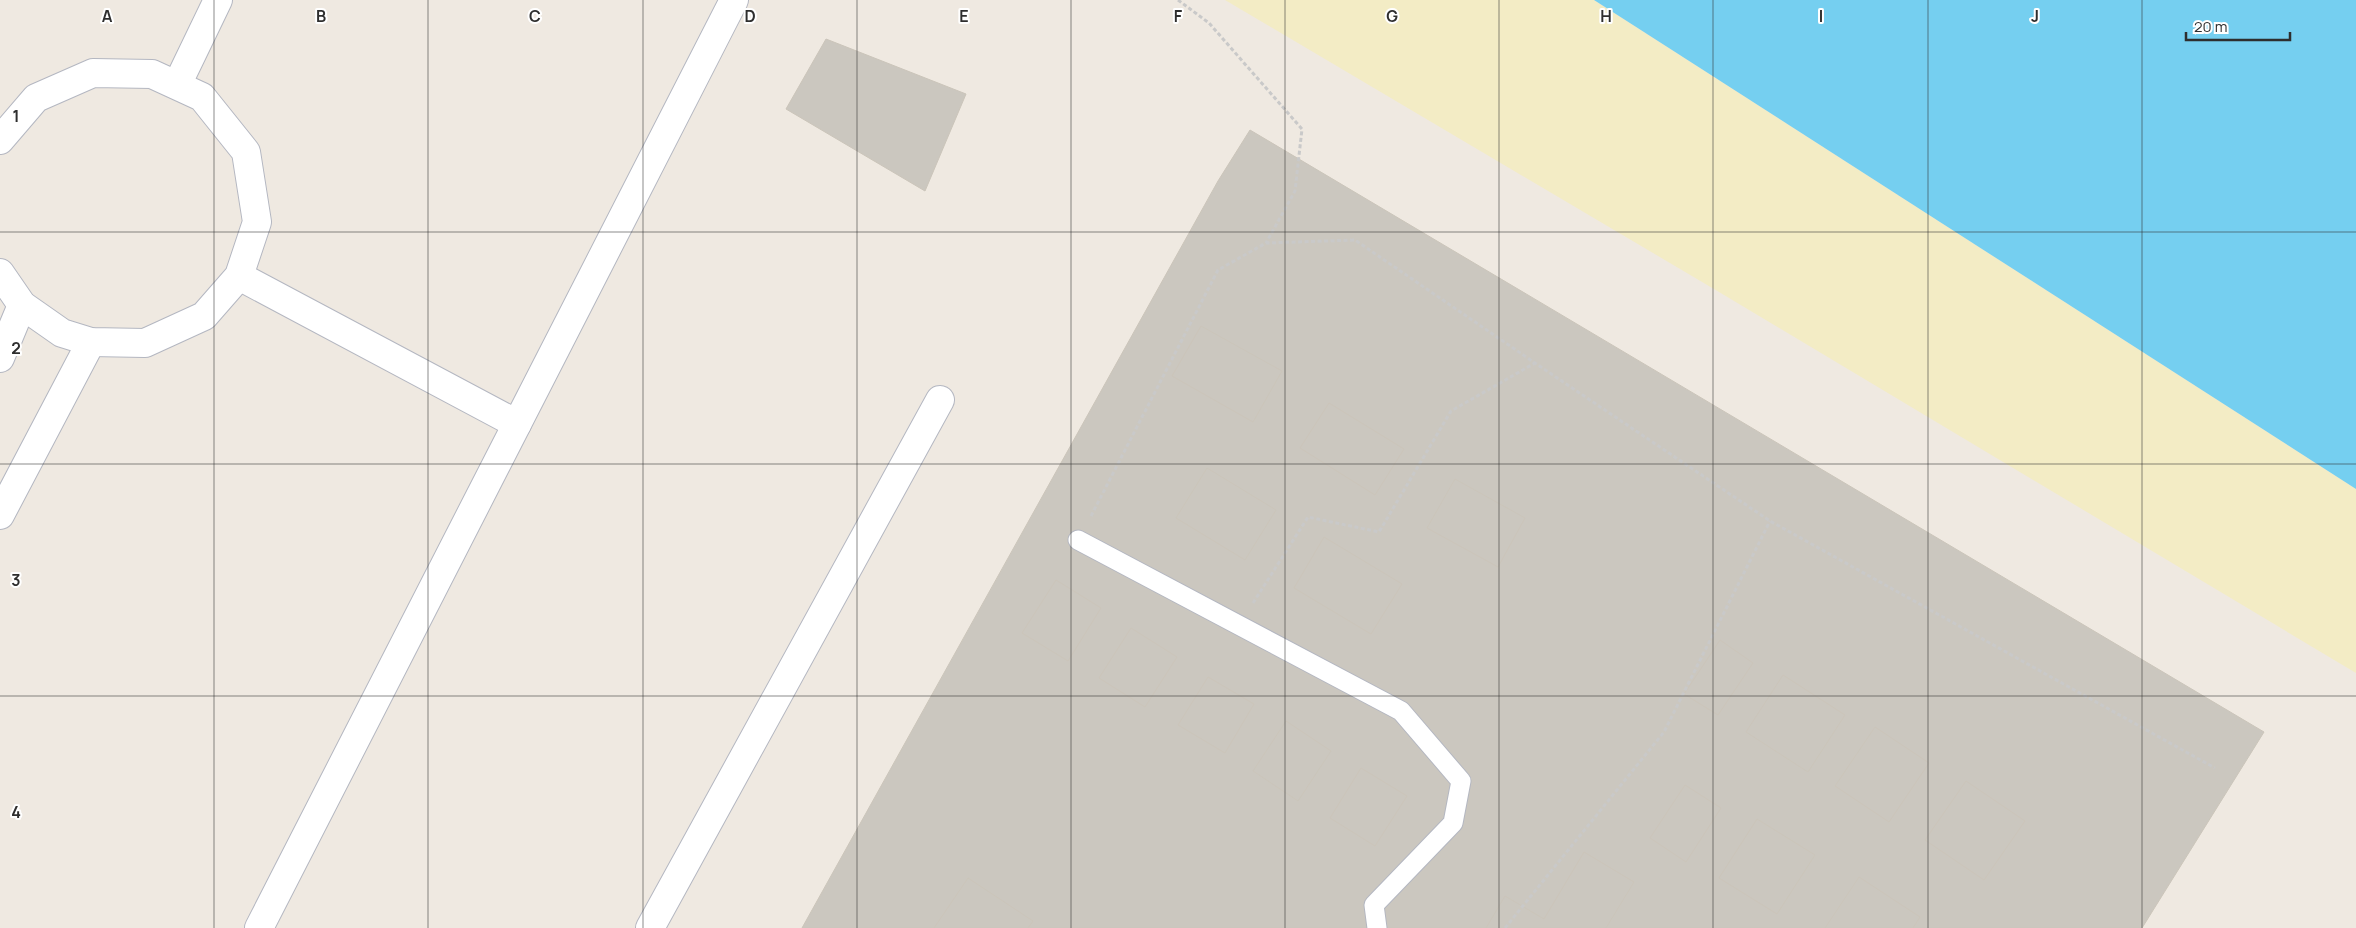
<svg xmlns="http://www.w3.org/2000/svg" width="2356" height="928" font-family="Manrope,sans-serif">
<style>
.sand{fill:#f3ecc5}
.water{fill:#75cff0}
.building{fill:#cbc7bf;stroke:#cbc5ba}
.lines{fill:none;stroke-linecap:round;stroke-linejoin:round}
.lane-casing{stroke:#b4b7c1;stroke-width:21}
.street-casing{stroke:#b4b7c1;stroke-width:30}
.path{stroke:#c9c9c9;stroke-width:3;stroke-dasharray:4 2.5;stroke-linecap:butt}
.lane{stroke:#fff;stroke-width:19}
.street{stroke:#fff;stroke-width:28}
.grid{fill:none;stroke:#2e2e2e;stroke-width:1;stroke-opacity:0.55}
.grid-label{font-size:16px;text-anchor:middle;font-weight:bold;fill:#2e2e2e;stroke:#fff;stroke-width:4;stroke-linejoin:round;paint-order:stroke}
</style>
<rect width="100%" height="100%" fill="#efe9e1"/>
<polygon class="sand" points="1225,0 1594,0 2356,489 2356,673 1719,292"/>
<polygon class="water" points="1594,0 2356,0 2356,489"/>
<g class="building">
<polygon points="826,39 966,94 925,191 786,109"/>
<polygon points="1250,130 2264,732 2142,928 802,928 1218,181"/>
<polygon points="1201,326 1282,371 1253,422 1172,376"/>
<polygon points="1329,403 1404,449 1375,495 1300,448"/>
<polygon points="1207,468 1276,510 1245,560 1176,518"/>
<polygon points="1455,479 1525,518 1498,567 1427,528"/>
<polygon points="1324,537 1402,584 1371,634 1294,588"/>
<polygon points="1056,580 1101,608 1068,661 1022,633"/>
<polygon points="1131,628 1177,657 1145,707 1099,678"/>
<polygon points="1720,640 1753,663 1718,715 1684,694"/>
<polygon points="1783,675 1845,715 1808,772 1746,732"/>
<polygon points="1208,677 1254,704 1225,753 1178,725"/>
<polygon points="1286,721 1331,751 1298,801 1253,771"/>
<polygon points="1875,727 1929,763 1889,822 1835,786"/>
<polygon points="1361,768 1407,796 1375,846 1330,818"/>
<polygon points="1966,781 2025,821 1984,880 1925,840"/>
<polygon points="1685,785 1721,808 1686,862 1650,838"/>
<polygon points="1757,819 1815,855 1777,914 1719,878"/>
<polygon points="1584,852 1634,882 1606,928 1486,928 1505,896 1544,919"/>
<polygon points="1859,877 1920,917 1913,928 1825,928"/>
<polygon points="968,878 1033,921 1028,928 934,928"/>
</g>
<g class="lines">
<g class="lane-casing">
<polyline id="lane" points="1078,540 1401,711 1461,781 1453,823 1374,905 1377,928"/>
</g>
<g class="street-casing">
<g id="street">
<polyline points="177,85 218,0"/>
<polyline points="0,140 36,98 93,73 152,74 202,97 246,152 257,222 239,276 204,316 145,343 91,342 62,333 22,305 0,273"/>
<polyline points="239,276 517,424"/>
<polyline points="0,358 22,305"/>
<polyline points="0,515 91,342"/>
<polyline points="259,928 734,0"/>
<polyline points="650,928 940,400"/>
</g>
</g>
<g class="path">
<polyline points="1178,0 1209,23 1302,129 1295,191 1266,243"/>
<polyline points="1091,516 1218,270 1266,243 1355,240 1535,363 1770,521 2215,768"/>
<polyline points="1253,603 1308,517 1379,532 1451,411 1535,363"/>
<polyline points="1505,928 1664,732 1770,521"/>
</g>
<use href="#lane" class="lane"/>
<use href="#street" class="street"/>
</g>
<path class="grid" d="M214 0V928M428 0V928M643 0V928M857 0V928M1071 0V928M1285 0V928M1499 0V928M1713 0V928M1928 0V928M2142 0V928M0 232H2356M0 464H2356M0 696H2356"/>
<g class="grid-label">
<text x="107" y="22">A</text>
<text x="321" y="22">B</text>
<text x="535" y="22">C</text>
<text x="750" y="22">D</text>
<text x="964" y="22">E</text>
<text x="1178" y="22">F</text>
<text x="1392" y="22">G</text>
<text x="1606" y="22">H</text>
<text x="1821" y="22">I</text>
<text x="2035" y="22">J</text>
<text x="16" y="122">1</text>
<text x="16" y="354">2</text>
<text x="16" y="586">3</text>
<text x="16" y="818">4</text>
</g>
<path d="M2186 32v8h104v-8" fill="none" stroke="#2e2e2e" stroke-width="2.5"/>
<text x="2194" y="32" font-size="15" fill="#2e2e2e" stroke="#ffffff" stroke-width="4" paint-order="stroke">20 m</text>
</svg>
